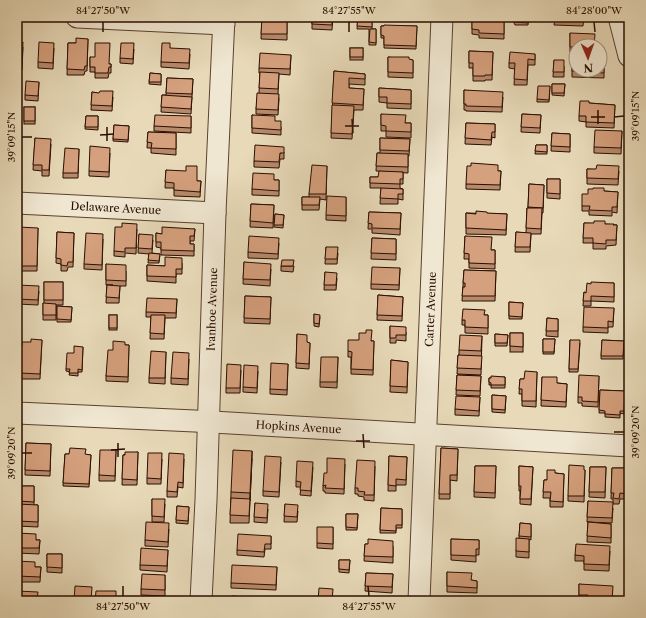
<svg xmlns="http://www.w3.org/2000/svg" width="646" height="618" font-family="'Libre Caslon Text',serif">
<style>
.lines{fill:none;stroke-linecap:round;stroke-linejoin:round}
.minor-casing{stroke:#5a412e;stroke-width:23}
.minor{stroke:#f0e7d2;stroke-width:21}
.wall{fill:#b78a6c;stroke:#2b0e00}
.shaded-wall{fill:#957058;stroke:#2b0e00}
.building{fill:#d5a07d;stroke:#2b0e00}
.ticks{fill:none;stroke:#2b0e00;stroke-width:1.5}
.labels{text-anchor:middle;stroke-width:3;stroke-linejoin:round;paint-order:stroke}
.street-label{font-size:11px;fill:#2b0e00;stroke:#f0e7d2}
.neatline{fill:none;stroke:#2b0e00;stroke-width:1.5}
.ticks-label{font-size:10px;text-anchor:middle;fill:#2b0e00}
</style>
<rect width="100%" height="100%" fill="#e8dab9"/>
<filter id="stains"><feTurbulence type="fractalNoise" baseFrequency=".005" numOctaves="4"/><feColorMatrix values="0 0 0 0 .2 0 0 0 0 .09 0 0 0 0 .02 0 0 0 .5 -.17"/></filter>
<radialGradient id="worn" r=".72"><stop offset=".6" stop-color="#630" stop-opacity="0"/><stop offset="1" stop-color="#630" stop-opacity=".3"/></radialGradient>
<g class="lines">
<g class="minor-casing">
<g id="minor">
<polyline points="77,17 224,24"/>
<polyline points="619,17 629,56"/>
<path id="s1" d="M17 203 215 213"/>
<path id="s2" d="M17 413 195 421 629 446"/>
<path id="s3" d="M201 601 206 500 215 213 224 17"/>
<path id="s4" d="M419 601 442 17"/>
</g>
</g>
<use href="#minor" class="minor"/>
</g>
<g class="wall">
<polygon points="262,17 287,18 287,40 261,39"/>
<polygon points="312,17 333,17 332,30 312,29"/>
<polygon points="358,17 372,17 372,29 376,29 376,45 369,45 369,29 357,29"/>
<rect x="389" y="17" width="26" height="1"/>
<polygon points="468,17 493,17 493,20 468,19"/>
<polygon points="514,17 529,17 528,25 515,25 514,23"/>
<polygon points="555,17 584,17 583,26 554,25"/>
<polygon points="472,20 504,21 504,39 479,38 479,35 472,34"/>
<polygon points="381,26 417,26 416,49 384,48 384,38 381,38"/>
<polygon points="570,33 576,46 576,53 570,52"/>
<polygon points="88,39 87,71 85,71 84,75 67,75 68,43 76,43"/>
<polygon points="17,42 23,47 22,70 18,70 18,74 17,74"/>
<polygon points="54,48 53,69 38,68 38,62"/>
<polygon points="170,48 190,54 189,69 161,67 161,62"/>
<rect x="350" y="48" width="13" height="12"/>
<polygon points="134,49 133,64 120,63 120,58"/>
<polygon points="469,51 493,52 492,80 485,80 485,81 473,81 473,68 469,68"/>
<polygon points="535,54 535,65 528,65 527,85 514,85 515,69 509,68 509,63"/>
<polygon points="291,55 290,75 279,74 278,94 279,99 278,115 256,114 256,109 259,93 260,73 259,73 259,68"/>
<polygon points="572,56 604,58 604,78 572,77"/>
<polygon points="90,57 109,64 111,64 111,73 109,73 108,78 95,78 95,72 90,72"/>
<polygon points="388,57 413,60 413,78 388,77"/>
<polygon points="554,60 564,66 564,77 553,77"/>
<polygon points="334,71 365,74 365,85 349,84 349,88 364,89 363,110 354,110 352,139 331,138"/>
<polygon points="150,73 161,74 161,85 149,84"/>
<polygon points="167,78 193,79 191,114 161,112 162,95 166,95"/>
<polygon points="39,82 38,101 25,100 25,95"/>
<polygon points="552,84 565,84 564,96 552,95"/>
<polygon points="550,86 549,102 537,102 537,99"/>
<polygon points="379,88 411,90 411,109 387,108 387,103 379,102"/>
<polygon points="464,90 503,97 502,112 466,111 466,110 464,110"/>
<polygon points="92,92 113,97 112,111 91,110"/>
<polygon points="589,103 615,105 614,128 586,127 586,122 579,121 579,116"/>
<rect x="24" y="107" width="11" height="17"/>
<polygon points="381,114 406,123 411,123 411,138 386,137 386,131 381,131"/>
<polygon points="522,114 541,115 540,133 521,132"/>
<polygon points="252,115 275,121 281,127 281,135 252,133"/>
<polygon points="86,116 98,116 98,130 85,129"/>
<polygon points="191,116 191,133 154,131 154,126"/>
<polygon points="466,123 495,124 495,138 492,137 491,145 465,144"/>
<polygon points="114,125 129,126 128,142 113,141"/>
<polygon points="622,131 621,154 594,153 594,147"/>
<polygon points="148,132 176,133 176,155 151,153 151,148 147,148"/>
<polygon points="552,133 570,134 570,152 551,151"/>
<polygon points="35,138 51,144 49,176 42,176 42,171 33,170"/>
<polygon points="380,138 410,139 409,156 408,156 408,173 376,171 377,153 380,153"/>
<polygon points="536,145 547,145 547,154 535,154"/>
<polygon points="79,149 78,178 63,178 63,173"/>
<polygon points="284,152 284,159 280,159 279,168 254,167 254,161"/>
<polygon points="110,153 109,177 89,176 89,171"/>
<polygon points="327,166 326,200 320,199 319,210 302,210 302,197 309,197 309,194"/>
<polygon points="587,169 619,171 618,185 587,184"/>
<polygon points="166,170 197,181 201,181 200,197 174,196 174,188 165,188"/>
<polygon points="498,171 501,171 500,190 466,189 466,184"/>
<polygon points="403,172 403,184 400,184 400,188 403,189 403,200 398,199 398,204 380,204 381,188 370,188 370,177 378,177"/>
<polygon points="547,179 560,179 560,199 547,198"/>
<polygon points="274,180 279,180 279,196 252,195 252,189"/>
<polygon points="529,184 544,185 543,213 542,213 541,234 531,234 530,252 515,252 516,232 526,233 527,208 528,208"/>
<polygon points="604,191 618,192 617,213 612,212 612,216 589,215 589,211 582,211 582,206 588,194"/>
<polygon points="346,197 346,221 326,220 326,215"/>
<polygon points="251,204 274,205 273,228 250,227"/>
<polygon points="369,212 401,213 400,235 372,233 372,229 368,229"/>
<polygon points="466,213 507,214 506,235 466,234"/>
<polygon points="275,214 284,215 283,228 274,227"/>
<polygon points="584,223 605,224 617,225 616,245 606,246 606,249 593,249 593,243 583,243"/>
<polygon points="38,228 37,271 17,271 17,261"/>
<polygon points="137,229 136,254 125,253 125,257 114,256 114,251"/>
<polygon points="195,229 194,241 190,241 190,244 194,244 194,256 161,255 161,248 156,247 156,233 162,234"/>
<polygon points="57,232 74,233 73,267 68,267 67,271 61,271 61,264 56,263"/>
<polygon points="139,234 153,240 152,253 160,254 159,263 148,263 149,254 138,253"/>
<polygon points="465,236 491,250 495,250 495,269 469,268 469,259 464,259"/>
<polygon points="372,238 396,239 396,260 371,259"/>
<polygon points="103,239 102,270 84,269 84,264"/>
<polygon points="279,243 278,259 248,258 248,252"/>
<polygon points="326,247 338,253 337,264 325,264"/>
<polygon points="244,262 271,269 270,286 243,284"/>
<polygon points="182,263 182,274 176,274 176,283 147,281 147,265 165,266"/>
<polygon points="106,264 126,271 126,286 120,286 119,303 106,303 107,285 113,285 106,285"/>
<polygon points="281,266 294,266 293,272 281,271"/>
<polygon points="400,268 399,290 371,289 371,284"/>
<polygon points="464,270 496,271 495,301 462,301"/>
<polygon points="325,272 337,278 336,290 324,290"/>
<polygon points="44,282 63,282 63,305 56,305 56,320 43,320 43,303 44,303"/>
<polygon points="614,283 614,302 591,301 591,306 583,306 584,292 586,293 591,284"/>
<polygon points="17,285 39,291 38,305 17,304"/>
<polygon points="378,295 403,297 402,321 377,320"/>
<polygon points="245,296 271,297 270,324 244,323"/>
<polygon points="177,299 176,318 165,318 164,339 150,339 151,317 146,317 146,312"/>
<polygon points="509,302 523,303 522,319 509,319"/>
<polygon points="57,306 72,307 71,322 57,322"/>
<polygon points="614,308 613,327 608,327 608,333 583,332 583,327"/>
<polygon points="314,314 320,317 319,327 314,326"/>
<rect x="109" y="315" width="8" height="15"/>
<polygon points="485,315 488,315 488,334 465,333 465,325 462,325 462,320"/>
<polygon points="547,318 558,319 558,337 546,336"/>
<polygon points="390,326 406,332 406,341 396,340 396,343 390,343"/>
<rect x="510" y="333" width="13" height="19"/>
<polygon points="297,334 307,342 310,343 309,369 296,368"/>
<polygon points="495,334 508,335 507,346 495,346"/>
<polygon points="482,336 481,375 457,374 458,355 459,355 459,350"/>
<polygon points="543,339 555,339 554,354 543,354"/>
<polygon points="42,340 40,379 20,379 20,346 22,346 31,342"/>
<polygon points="570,340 580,343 578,372 569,372"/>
<polygon points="602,340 624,341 623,359 601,359"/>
<polygon points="371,341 374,341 373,375 351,374 351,357 348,357 348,351"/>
<polygon points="125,345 129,345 128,382 106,381 106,376 113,350"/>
<polygon points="83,347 82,372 78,372 78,376 69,375 70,372 66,371 66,369 74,353"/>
<polygon points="166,352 165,384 149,383 149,378"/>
<polygon points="338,357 337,388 320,387 320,382"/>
<polygon points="189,359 188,385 171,384 171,378"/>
<polygon points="391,360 408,362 407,393 390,392"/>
<polygon points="288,364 287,395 270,394 270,389"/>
<polygon points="241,370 240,393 226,393 226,388"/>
<polygon points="258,371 257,393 243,392 243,387"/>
<polygon points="537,372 536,407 522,406 522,394 519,394 520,379 524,379"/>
<polygon points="457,375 481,376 480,396 456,395"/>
<polygon points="599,376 598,407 582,406 582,403 578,403 578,397"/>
<polygon points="505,377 505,388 491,388 491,385 489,385 489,378 491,378"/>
<polygon points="542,377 557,383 567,384 566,407 541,406"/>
<polygon points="600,390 625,391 624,414 620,413 620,418 605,417 605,413 599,413"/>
<polygon points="492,395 506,396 505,413 492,412"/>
<polygon points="480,397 479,416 455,415 455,409"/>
<polygon points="26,443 51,444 50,476 25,475"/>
<polygon points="441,448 458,449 457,481 450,480 450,499 439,499"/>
<polygon points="116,450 115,481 99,481 99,475"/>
<polygon points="138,452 137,485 122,485 123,455"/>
<polygon points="65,454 91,455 89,487 63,486"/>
<polygon points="389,456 407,457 406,485 396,485 396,491 388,491"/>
<polygon points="162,459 161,484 147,484 147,478"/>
<polygon points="184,459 183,488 178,487 177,497 167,497 167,491"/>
<polygon points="252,459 249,523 230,523 231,492"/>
<polygon points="281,462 279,497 263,496 263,491"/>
<polygon points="345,464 344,494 325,493 325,491 323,491 323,486 327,473"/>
<polygon points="375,466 374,501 364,500 364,497 358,496 358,494 355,494 355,488"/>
<polygon points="475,466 496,466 495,498 474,497"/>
<polygon points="519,466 533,467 531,505 520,504 520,491 519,491"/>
<polygon points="313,467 311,496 300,495 301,487 296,487 296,481"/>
<polygon points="590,467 606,467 605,498 589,497"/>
<polygon points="612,468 628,468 627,499 620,499 619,504 613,504 613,499 611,499"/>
<polygon points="585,470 584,502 568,501 568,496"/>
<polygon points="555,473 564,474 563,507 550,507 550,498 543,498 544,480 547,480"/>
<polygon points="19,486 34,486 34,505 38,505 38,527 17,526 17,504 18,504"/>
<polygon points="152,499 165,504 164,522 152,522"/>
<polygon points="588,501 613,508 612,523 587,522"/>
<polygon points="255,503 268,509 267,523 254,522"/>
<polygon points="285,504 298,511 297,522 284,522"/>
<polygon points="177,506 189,507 188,524 176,523"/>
<polygon points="381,508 402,509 402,528 396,528 396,533 380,533"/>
<polygon points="346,514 358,514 357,530 346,530"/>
<polygon points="588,522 611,524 611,543 587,542"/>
<polygon points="520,523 531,524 531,540 529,539 529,558 516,557 516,551 519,538"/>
<polygon points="333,527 333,549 317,548 317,543"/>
<polygon points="169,529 168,547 145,546 145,540"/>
<polygon points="17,533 36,540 40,540 39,554 17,553"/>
<polygon points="271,536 271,549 265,549 264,557 237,555 237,550"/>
<polygon points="451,539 479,540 479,555 476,555 476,562 451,560"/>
<polygon points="365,544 393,546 393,563 364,561"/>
<polygon points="168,550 167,572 140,570 140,565"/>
<polygon points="610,551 609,571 584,570 584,561 575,561 575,555"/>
<polygon points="47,554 62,554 62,573 47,572"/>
<polygon points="339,560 350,560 349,573 339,572"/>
<polygon points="17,561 35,567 41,567 40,582 17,582"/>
<polygon points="277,567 276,590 231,588 231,583"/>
<polygon points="447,572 471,580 477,581 477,593 447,592"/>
<polygon points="366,573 393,574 392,593 365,591"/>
<polygon points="165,575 165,596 141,595 141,589"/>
<polygon points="579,584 613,591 588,601 579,600"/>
</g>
<polygon class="shaded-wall" points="252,451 252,459 250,501 250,493"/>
<g class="building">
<polygon points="262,17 287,18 287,34 261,34"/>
<polygon points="312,17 332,17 332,25 312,24"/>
<polygon points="358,17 372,17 372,27 357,26"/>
<polygon points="514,17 529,17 528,23 515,22 514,21"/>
<polygon points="555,17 583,17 583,21 554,19"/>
<polygon points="472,20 504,21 504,34 479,33 479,30 472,29"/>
<polygon points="384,25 417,26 416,46 384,45 384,36 381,35 381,26 384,26"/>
<polygon points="370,29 376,29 376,43 369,42"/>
<polygon points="570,33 595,34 594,46 576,46 576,47 570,47"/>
<polygon points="76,38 88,39 87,66 85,66 84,70 67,69 68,43 76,43"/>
<polygon points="17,42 23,42 22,65 18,65 18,69 17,69"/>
<polygon points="39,42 54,43 53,63 38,62"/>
<polygon points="95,43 110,43 109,64 111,64 111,67 109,67 108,73 95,73 95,67 90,67 90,57 95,57"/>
<polygon points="121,43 134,43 133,59 120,58"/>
<polygon points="162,43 170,43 170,48 190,49 189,63 161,62"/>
<rect x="350" y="48" width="13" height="9"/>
<polygon points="469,51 493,52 492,75 485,75 485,76 473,76 473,63 469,63"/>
<polygon points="510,52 535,54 535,60 528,59 527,80 514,79 515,63 509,63"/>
<polygon points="260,53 291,55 290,69 259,68"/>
<polygon points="572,56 576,56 576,70 600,70 600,58 604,58 604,73 572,71"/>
<polygon points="388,57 409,57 409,59 413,60 413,73 388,72"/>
<polygon points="554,60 564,60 564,72 553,72"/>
<polygon points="334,71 365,74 365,79 349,78 349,88 364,89 363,105 332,103"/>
<polygon points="260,72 279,73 278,89 259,88"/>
<polygon points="150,73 161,74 161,82 149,82"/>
<polygon points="167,78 193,79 192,94 166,93"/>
<polygon points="26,81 39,82 38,96 25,95"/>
<polygon points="552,84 565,84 564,93 552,93"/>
<polygon points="538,86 550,86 549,100 537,99"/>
<polygon points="379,88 411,90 411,104 387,103 387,97 379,97"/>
<polygon points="464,90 503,92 502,107 466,106 466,104 464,104"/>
<polygon points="100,91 113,91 112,106 91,105 92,92 99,93"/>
<polygon points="257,93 279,94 278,110 256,109"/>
<polygon points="162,95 192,97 191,109 161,107"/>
<polygon points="580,101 589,101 589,103 615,105 614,123 586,122 586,116 579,116"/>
<polygon points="332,105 354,106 352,134 331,133"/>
<rect x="24" y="107" width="11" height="14"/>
<polygon points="381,114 406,115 405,123 411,123 411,132 386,131 386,126 381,125"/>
<polygon points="522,114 541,115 540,128 521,127"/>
<polygon points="155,115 191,116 191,128 154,126"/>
<polygon points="252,115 275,116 275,121 281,121 281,130 252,128"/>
<polygon points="86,116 98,116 98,127 85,127"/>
<polygon points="466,123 495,124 495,132 492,132 491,140 465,138"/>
<polygon points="114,125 129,126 128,140 113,139"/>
<polygon points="595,130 622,131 621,148 594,147"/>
<polygon points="148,132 176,133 176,149 151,148 152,143 147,142"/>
<polygon points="552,133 570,134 570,147 551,146"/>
<polygon points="35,138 51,139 49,170 42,170 42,165 33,165"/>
<polygon points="380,138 410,139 409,151 380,150"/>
<polygon points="255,145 284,147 284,153 280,153 279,162 254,161"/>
<polygon points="536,145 547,145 547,152 535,151"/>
<polygon points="90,146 110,148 109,172 89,171"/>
<polygon points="65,148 79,149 78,173 63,173"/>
<polygon points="377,153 408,154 408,167 376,166"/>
<polygon points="471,163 498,165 498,171 501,171 500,185 466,184 467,166 471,166"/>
<polygon points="312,165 327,166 326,194 309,194"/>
<polygon points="597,165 619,166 618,179 587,178 587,169 596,169"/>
<polygon points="186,166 197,166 197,181 201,181 200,192 174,190 174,183 165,182 166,170 186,171"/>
<polygon points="379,171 403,172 403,179 400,179 400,184 370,183 370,177 378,177"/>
<polygon points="253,173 274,174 274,180 279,180 279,191 252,189"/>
<polygon points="547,179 560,179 560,194 547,193"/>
<polygon points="529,184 544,185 543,208 528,207"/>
<polygon points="381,188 403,189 403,194 398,194 398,199 380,198"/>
<polygon points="593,188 604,188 604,191 618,192 617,207 612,207 612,211 589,210 590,206 582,206 582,194 588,194 588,189 593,189"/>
<polygon points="327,196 346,197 346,216 326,215"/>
<polygon points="302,197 320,197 319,205 302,205"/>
<polygon points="251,204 274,205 273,223 250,221"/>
<polygon points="527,208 542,208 541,229 526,228"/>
<polygon points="476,211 487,212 487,213 507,214 506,230 466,228 466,213 476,214"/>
<polygon points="369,212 401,213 400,229 372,228 372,224 368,223"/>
<polygon points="275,214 284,215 283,225 274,225"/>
<polygon points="594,221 605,221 605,224 614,224 613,225 617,225 616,240 606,240 606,244 593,243 593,238 583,238 584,223 594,223"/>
<polygon points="122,223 137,224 136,248 125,248 125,252 114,251 115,227 122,227"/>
<polygon points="18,227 38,228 37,266 17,266"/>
<polygon points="162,227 195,229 194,236 190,236 190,244 194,244 194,251 161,250 161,242 156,242 156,233 162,234"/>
<polygon points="57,232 74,233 73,262 68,262 67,266 61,265 61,259 56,258"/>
<polygon points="516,232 531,233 530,247 515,247"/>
<polygon points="86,233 103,234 102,265 84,264"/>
<polygon points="139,234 153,235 152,249 138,248"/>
<polygon points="249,236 279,238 278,254 248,252"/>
<polygon points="465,236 492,237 491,250 495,250 495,264 469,263 469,254 464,253"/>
<polygon points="372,238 396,239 396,254 371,253"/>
<polygon points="326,247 338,247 337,259 325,259"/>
<polygon points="149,253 160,254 159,261 148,260"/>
<polygon points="165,257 182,258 182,269 176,269 176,277 147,276 147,265 165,266"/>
<polygon points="282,260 294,260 293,266 281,266"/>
<polygon points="244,262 271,264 270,280 243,279"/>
<polygon points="106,264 126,265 126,281 106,280"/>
<polygon points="372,267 400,268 399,285 371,284"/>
<polygon points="464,270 496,271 495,296 462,296 463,287 465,287 465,283 463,283"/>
<polygon points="325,272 337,273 336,285 324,285"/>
<rect x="44" y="282" width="19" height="18"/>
<polygon points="591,282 614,283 614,297 591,296 591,301 583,301 584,292 586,293 587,283 591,284"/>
<polygon points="17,285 39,286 38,300 17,299"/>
<polygon points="107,285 120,286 119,298 106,297"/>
<polygon points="378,295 403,297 402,316 377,315"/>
<polygon points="245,296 271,297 270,319 244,318"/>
<polygon points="147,298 177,299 176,313 146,312"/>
<polygon points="509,302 523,303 522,317 509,316"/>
<polygon points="43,303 56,304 56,315 43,315"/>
<polygon points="57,306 72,307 71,320 57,319"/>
<polygon points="584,307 614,308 613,322 608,321 608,328 583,327"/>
<polygon points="463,309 485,310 484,315 488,315 488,328 465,327 465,320 462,320"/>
<polygon points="314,314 320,315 319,324 314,323"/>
<rect x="109" y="315" width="8" height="13"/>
<polygon points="151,315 165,315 164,334 150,333"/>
<polygon points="547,318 558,319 558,331 546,331"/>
<polygon points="390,326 406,327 406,335 396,335 396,338 390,338"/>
<polygon points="366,330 372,330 371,341 374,341 373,370 351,369 352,352 348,351 348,340 359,340 359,333 366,333"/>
<polygon points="510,333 523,333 523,347 510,346"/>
<polygon points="297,334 307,335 307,342 310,343 309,364 296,363"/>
<polygon points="495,334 508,335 507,343 495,343"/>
<polygon points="460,335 482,336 481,351 459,350"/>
<polygon points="31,339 42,340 40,374 20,373 20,346 22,346 22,342 31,342"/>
<polygon points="543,339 555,339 554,352 543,352"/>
<polygon points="570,340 580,340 578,369 569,369"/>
<polygon points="602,340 624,341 623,356 601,356"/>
<polygon points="113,341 125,342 125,345 129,345 128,377 106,376 108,350 113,350"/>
<polygon points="74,346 83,347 82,370 78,369 78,373 69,373 70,369 66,369 67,353 74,353"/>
<polygon points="151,351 166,352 165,378 149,378"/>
<polygon points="173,352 189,353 188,379 171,378"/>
<polygon points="458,355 482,356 481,369 457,368"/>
<polygon points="321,357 338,357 337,382 320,382"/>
<polygon points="391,360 408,362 407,387 390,386"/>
<polygon points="271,363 288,364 287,390 270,389"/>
<polygon points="227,364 241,365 240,388 226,388"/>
<polygon points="244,365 258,366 257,388 243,387"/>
<polygon points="525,371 537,372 536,401 522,401 522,389 519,389 520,379 524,379"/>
<polygon points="457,375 481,376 480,391 456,390"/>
<polygon points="579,375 599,376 598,402 582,401 582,397 578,397"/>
<polygon points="491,376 505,377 505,385 491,385 491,383 489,382 489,378 491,378"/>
<polygon points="542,377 557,377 557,383 567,384 566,402 541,400"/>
<polygon points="600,390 625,391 624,411 620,411 620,415 605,414 605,411 599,410"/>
<polygon points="492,395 506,396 505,410 492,409"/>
<polygon points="456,396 480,397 479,411 455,409"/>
<polygon points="26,443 51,444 50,471 25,470"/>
<polygon points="70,448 86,449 85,454 91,455 89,484 63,483 65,454 69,454"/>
<polygon points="441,448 458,449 457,475 450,475 450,494 439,494"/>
<polygon points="100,450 116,450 115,476 99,475"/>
<polygon points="233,450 252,451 250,493 231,492"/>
<polygon points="125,452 138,452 137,480 122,479 123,455 125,455"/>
<polygon points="148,453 162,453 161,479 147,478"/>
<polygon points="169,453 184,454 183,483 178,482 177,492 167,491"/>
<polygon points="265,456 281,457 279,492 263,491"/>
<polygon points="389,456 407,457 406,480 396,479 396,486 388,485"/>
<polygon points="327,458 345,459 344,489 325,488 326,485 323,486 324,473 327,473"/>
<polygon points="357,460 375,461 374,495 364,495 365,492 358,491 358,488 355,488"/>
<polygon points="297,461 313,462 311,491 300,490 301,482 296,481"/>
<polygon points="569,465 584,466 584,470 585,470 584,496 568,496"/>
<polygon points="475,466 496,466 495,493 474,492"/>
<polygon points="519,466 533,467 531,499 520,499 521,486 519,486"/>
<polygon points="590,467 606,467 605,492 589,492"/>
<polygon points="612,468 628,468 627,494 620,493 619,499 613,498 614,493 611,493"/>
<polygon points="547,470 555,470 555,473 564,474 563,502 550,501 551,492 543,492 544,480 547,480"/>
<polygon points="19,486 34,486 34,502 18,501"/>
<polygon points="231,498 250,499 249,516 230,515"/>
<polygon points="152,499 165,499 164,517 152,516"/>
<polygon points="588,501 613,502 612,518 587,517"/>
<polygon points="255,503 268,504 267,518 254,517"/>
<polygon points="17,504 38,505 38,522 17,521"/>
<polygon points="285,504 298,505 297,517 284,516"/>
<polygon points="177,506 189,507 188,521 176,520"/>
<polygon points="381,508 402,509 402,525 396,525 396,531 380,530"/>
<polygon points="346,514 358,514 357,528 346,527"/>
<polygon points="146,522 169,523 168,542 145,540"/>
<polygon points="588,522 611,524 611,538 587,536"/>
<polygon points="520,523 531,524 531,537 519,536"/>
<polygon points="317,527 333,527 333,544 317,543"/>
<polygon points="17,533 36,534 36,540 40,540 39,548 17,548"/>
<polygon points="238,534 271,536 271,544 265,544 264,552 237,550"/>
<polygon points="516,538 529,539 529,552 516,551"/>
<polygon points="368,539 393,541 393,557 364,556 365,544 368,544"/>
<polygon points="451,539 479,540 479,549 476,549 476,556 451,555"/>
<polygon points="576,544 610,546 609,565 584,564 584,556 575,555"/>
<polygon points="141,548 168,550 167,566 140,565"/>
<polygon points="47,554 62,554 62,568 47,567"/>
<polygon points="339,560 350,560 349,570 339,569"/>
<polygon points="17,561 35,562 35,567 41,567 40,577 17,576"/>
<polygon points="232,565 277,567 276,585 231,583"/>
<polygon points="447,572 472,573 471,580 477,581 477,588 447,586"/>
<polygon points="366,573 393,574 392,587 365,586"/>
<polygon points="142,574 165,575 165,590 141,589"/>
<polygon points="579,584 613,586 612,601 588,601 588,595 579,595"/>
<polygon points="75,586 92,587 91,601 74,601"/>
<polygon points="319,588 333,589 332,601 318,601"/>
<polygon points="17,591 38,592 37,601 17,601"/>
<polygon points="96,591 116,591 116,601 95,601"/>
<polygon points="232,596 261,598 261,601 232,601"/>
<polygon points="140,599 164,601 140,601"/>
</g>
<path class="ticks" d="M103 22V32M349 22V32M594 22 595 32M598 110V124M591 117H605M614 117 624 116M352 119 353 133M345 126H359M107 127V141M100 135 114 134M22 137H32M614 432H624M363 434 364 448M356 441H370M118 443V457M111 450 125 449M22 453H32M123 586V596M368 586 369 596"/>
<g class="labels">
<g class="street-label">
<text dy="4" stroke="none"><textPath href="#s1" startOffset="99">Delaware Avenue</textPath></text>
<text dy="4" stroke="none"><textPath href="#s3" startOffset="292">Ivanhoe Avenue</textPath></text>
<text dy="4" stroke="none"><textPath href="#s4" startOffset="292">Carter Avenue</textPath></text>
<text dy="4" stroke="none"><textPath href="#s2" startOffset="282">Hopkins Avenue</textPath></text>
</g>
</g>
<rect width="646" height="618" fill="none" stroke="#e8dab9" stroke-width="44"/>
<g transform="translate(588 58) rotate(178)"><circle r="19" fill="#f0e7d2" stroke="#a1907e"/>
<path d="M0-3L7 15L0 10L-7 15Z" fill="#8f2418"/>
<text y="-6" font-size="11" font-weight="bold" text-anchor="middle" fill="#2b0e00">N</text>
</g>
<rect x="22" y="22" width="602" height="574" class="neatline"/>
<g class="ticks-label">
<text x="103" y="14">84°27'50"W</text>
<text x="349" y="14">84°27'55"W</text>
<text x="594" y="14">84°28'00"W</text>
<text transform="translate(635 116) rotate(-90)" y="4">39°09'15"N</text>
<text transform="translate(11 137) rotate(-90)" y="4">39°09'15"N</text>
<text transform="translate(635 432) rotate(-90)" y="4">39°09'20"N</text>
<text transform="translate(11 453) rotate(-90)" y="4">39°09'20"N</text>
<text x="123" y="610">84°27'50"W</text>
<text x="369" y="610">84°27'55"W</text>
</g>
<rect width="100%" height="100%" filter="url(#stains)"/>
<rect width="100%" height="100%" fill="url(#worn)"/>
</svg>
